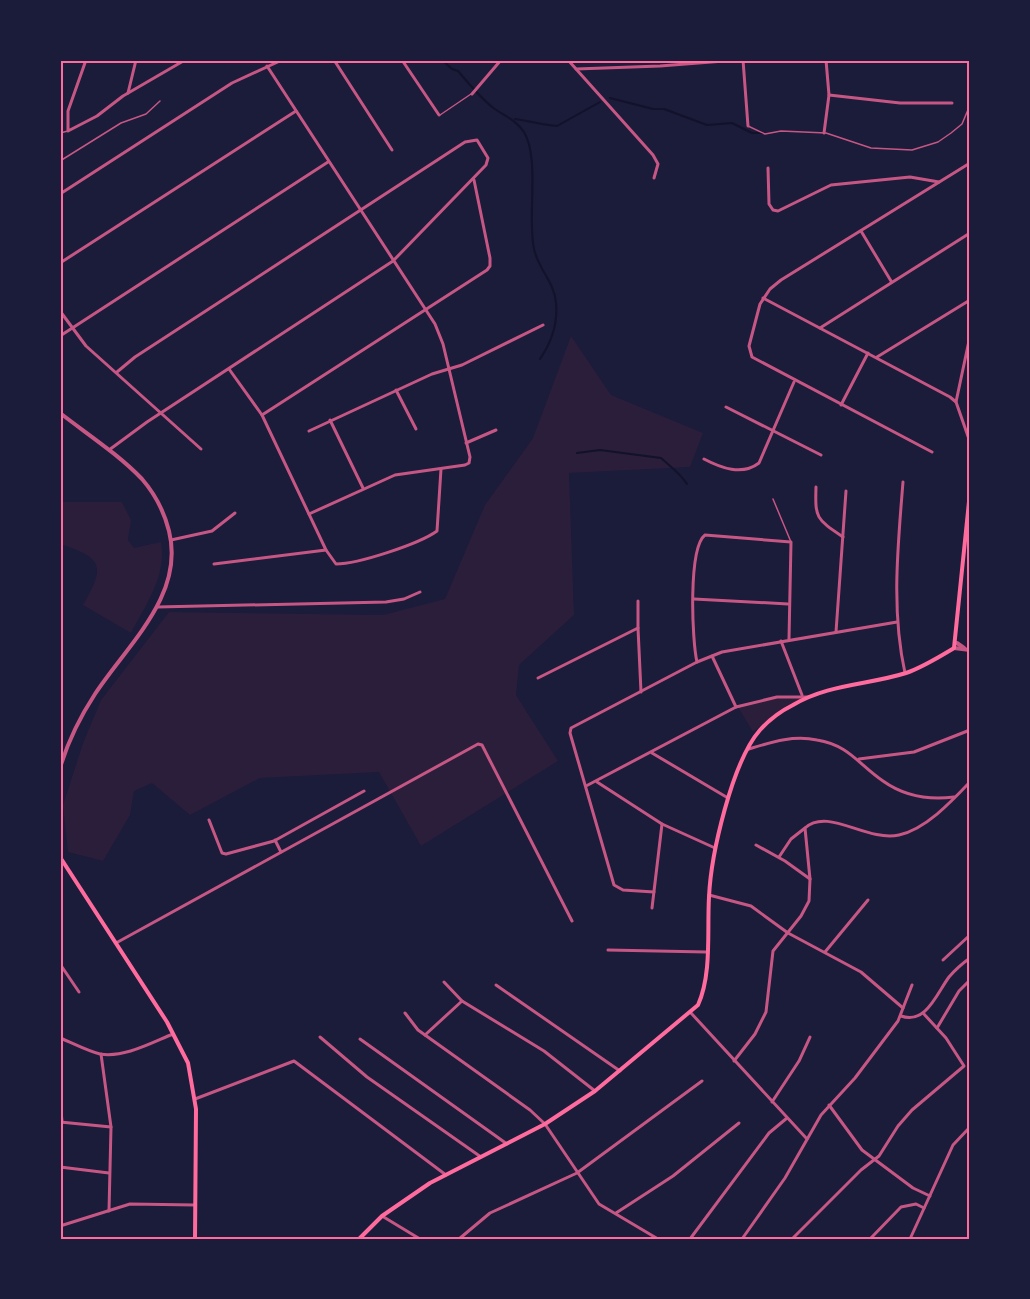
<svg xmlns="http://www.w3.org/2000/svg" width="1030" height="1299" font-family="Mulish,sans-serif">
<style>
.green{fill:#2a1e3b}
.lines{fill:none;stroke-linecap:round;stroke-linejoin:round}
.stream{stroke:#12122b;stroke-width:2}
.service{stroke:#c65784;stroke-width:1.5}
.minor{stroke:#c65784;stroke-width:3}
.tertiary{stroke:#c65784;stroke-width:4}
.secondary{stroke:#ff6b9d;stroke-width:4}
.neatline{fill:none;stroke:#ff6b9d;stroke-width:2}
</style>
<rect width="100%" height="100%" fill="#1b1b3a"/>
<g class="green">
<polygon points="571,336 611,395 703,433 690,467 569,473 574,615 519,665 516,695 558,761 421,846 379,772 260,778 190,815 152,783 134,791 130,815 103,861 68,852 63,805 83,743 101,700 169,612 383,615 445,599 485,505 533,438"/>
<path d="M60 502H122L131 520 128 540 134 548 161 542C167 576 146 604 131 633L83 605C105 567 104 558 60 544Z"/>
<polygon points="805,697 781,710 753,732 738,707 777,698"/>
</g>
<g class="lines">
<g class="stream">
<path d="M442 60 452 69 458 71C469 84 479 96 492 107 504 116 515 119 524 132 540 158 527 219 534 249 538 269 555 283 556 303 558 324 551 343 540 359"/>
<polyline points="610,98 653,109 664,109 707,125 732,123 752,133 764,133"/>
<path d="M515 119C530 121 543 125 557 126L600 102"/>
<path d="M577 453 600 450 661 458C670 466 681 474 687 484"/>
</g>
<g class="service">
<polyline points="440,115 471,94"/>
<polyline points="748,126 765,134 781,131 826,133 871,148 912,150 938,142 951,133 962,124 970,105"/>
<polyline points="60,133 68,131"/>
<polyline points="60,161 121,123 146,114 160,101"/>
<polyline points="773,499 791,542"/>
</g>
<g class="minor">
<polyline points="86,60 68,111 68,131 97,116 123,96 185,60"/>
<polyline points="334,60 392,150"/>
<polyline points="402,60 439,115"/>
<polyline points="568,60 653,155 658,164 654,178"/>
<polyline points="743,60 748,126"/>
<polyline points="910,60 964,60"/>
<polyline points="267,66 435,324 443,344 470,457 469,463 465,465 395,475 309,514"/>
<polyline points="576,69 660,66 737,60"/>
<polyline points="128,93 136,60"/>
<polyline points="472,94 501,60"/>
<polyline points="829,95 900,103 952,103"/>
<polyline points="824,133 829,95 826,60"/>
<polyline points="768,168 769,204 773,210 778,211 831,185 910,177 939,182"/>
<polyline points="60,194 232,83 282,60"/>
<polyline points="861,231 891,281"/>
<polyline points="60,263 296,111"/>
<polyline points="763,298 950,397 956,402 970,442"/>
<polyline points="60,311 86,346 201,449"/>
<polyline points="820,328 970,233"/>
<polyline points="60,336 328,162"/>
<polyline points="877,357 970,300"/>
<polyline points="229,369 262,415 487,270 490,266 490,258 474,180"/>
<polyline points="396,390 416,429"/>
<polyline points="956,402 970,336"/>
<polyline points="841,405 868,353"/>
<polyline points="726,407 821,455"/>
<path d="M262 415 326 550 336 564C358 564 419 544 437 531L441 469"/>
<polyline points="330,420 363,488"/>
<polyline points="309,431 432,374 462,365 543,325"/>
<polyline points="466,443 496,430"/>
<polyline points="109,450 147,422 393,261 486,165 488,158 477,140 465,142 135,357 117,372"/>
<polyline points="932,452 752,357 749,346 760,304 770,289 781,280 970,163"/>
<path d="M704 459C721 468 742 476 759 463L794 382"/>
<path d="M903 482C898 545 891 610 905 673"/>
<path d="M816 487C815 518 816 519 843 537"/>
<polyline points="171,540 212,531 235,513"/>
<polyline points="214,564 326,550"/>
<polyline points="694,599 788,604"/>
<polyline points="638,601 638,628"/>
<polyline points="157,607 386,602 404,599 420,592"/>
<polyline points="836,632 846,491"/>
<polyline points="781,641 802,695"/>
<polyline points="712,656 736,707"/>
<path d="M697 662C692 641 688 548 705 535L791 542 789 639"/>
<polyline points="538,678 638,628 641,692"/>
<path d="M749 749C772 742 793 735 817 740 849 745 859 765 883 781 904 796 930 800 954 797"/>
<polyline points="652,753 728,798"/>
<polyline points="859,759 914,752 970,730"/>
<polyline points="597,782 662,824 715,848"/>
<polyline points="586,786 736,707 777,697 809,697"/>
<polyline points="209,820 222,853 226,854 274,841 364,791"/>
<polyline points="275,840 281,852"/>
<polyline points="756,845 785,861 810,879"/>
<polyline points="779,857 791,839 805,828"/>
<polyline points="654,892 623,890 614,885 570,733 571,728 697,662 722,652 897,622"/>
<polyline points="709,895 751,906 788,933 861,972 903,1008"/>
<polyline points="652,908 662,824"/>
<polyline points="116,943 478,744 482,745 572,921"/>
<polyline points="608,950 706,952"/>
<polyline points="825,952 868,900"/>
<polyline points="943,960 970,935"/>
<polyline points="60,964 79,992"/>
<polyline points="444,982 462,1001 544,1051 595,1091"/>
<polyline points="496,985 620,1071"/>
<polyline points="405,1013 418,1030 530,1110 545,1124 599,1204 658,1239"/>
<polyline points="691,1013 807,1139"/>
<path d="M901 1016C926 1025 937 993 949 977 955 970 963 963 970 958"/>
<polyline points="937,1028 959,991 970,980"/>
<polyline points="425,1035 462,1001"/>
<polyline points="320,1037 367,1077 481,1157"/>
<path d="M60 1038C73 1043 87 1051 100 1054 124 1058 151 1043 173 1034"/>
<polyline points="360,1039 507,1144"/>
<polyline points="101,1054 111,1127 109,1211"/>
<path d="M734 1061 755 1034 766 1012 773 951 801 916 809 901 810 879 805 828C828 807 866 842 899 835 926 829 952 801 970 782"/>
<polyline points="60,1097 62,1122"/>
<polyline points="195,1099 294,1061 446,1175"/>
<polyline points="772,1102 799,1061 810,1037"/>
<polyline points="829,1105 862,1150 913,1188 930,1196"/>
<polyline points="60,1122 111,1127"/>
<polyline points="60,1167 109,1173"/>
<polyline points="616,1213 673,1176 739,1123"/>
<polyline points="382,1216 420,1239"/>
<polyline points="60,1226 130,1204 195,1205"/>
<polyline points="459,1239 490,1213 577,1173 702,1081"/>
<polyline points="590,1239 610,1239"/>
<polyline points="690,1239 769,1133 787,1118"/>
<polyline points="742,1239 785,1178 821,1115 855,1078 898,1021 912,985"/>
<polyline points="792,1239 861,1170 879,1156 898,1126 912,1110 964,1066 946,1038 923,1013"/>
<polyline points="870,1239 901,1207 916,1204 924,1208"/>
<polyline points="910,1239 953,1145 970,1127"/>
</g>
<g class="tertiary">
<path d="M60 413C87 434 118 454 142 479 155 494 164 511 169 531 185 595 128 644 95 694 80 717 68 741 60 768"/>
<polyline points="957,643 964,648"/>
<polyline points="954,648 970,650"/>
</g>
<g class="secondary">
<polyline points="60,857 167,1022 188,1063 196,1109 195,1239"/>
<path d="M359 1239 382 1216 430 1183 545 1124 595 1091 698 1005C712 974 707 931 709 897 711 854 732 762 760 730 769 720 781 711 793 705 828 684 868 685 906 673 923 667 939 657 954 648L970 492"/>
</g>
</g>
<rect width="1030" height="1299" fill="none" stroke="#1b1b3a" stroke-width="123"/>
<rect x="62" y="62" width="906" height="1176" class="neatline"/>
</svg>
